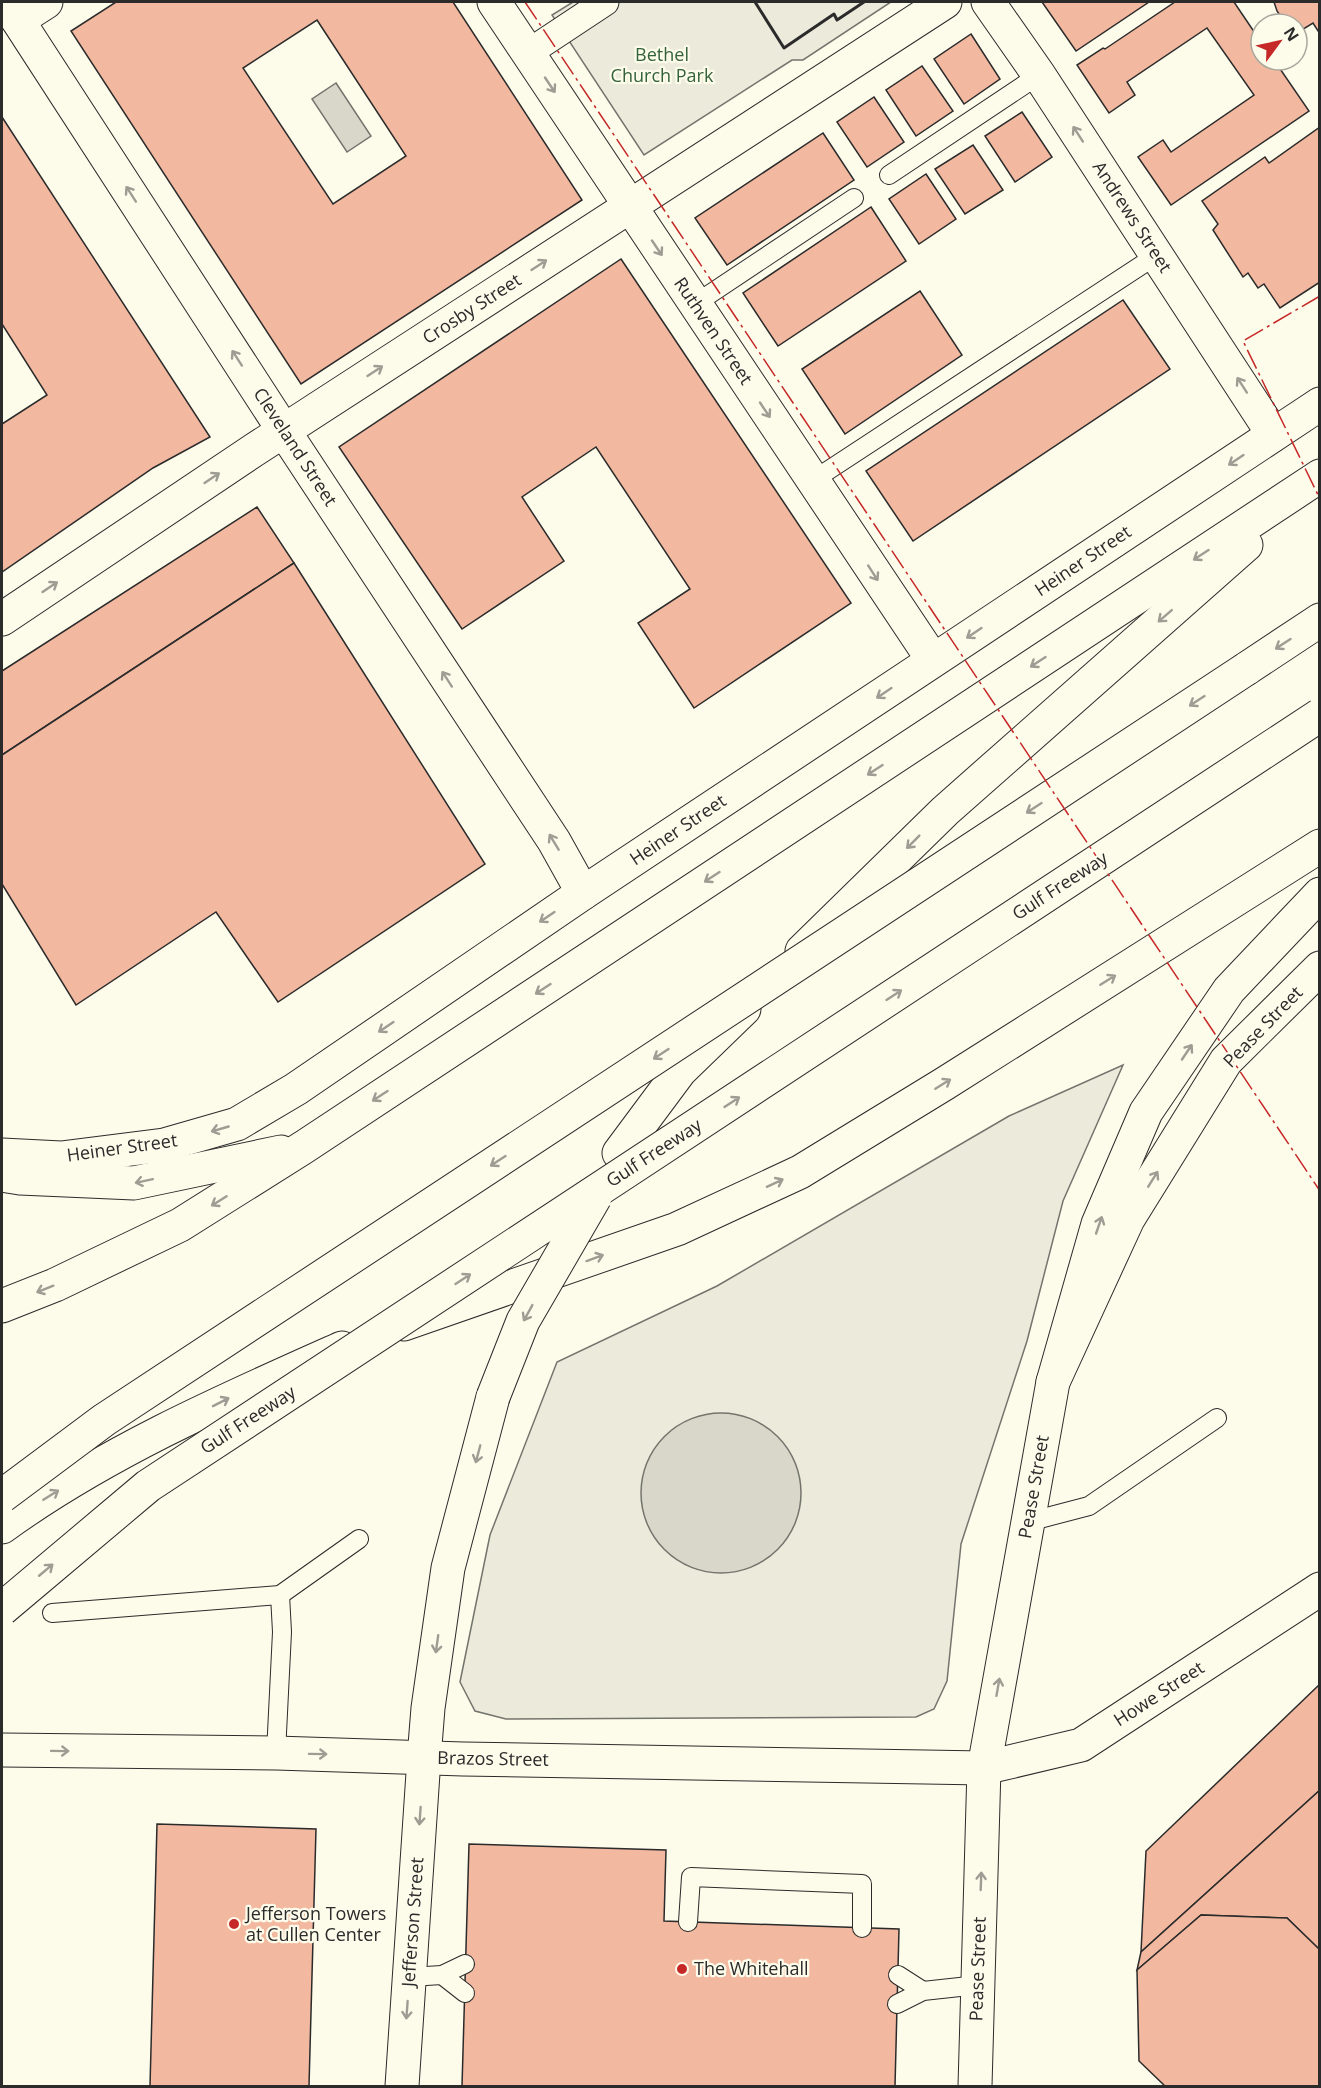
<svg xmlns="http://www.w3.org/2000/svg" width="1321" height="2088" font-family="'Open Sans',sans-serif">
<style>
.green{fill:#ecebdb;stroke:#74746e;stroke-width:1.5}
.water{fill:#d8d7c9;stroke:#74746e;stroke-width:1.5}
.building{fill:#f2b8a0;stroke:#2b2b2b;stroke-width:1.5;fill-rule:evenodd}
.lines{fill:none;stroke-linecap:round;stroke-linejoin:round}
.service-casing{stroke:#2b2b2b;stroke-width:20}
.pedestrian-casing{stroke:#2b2b2b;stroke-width:29}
.minor-casing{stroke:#2b2b2b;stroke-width:35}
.tertiary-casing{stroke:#2b2b2b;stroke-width:35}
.secondary-casing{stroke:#2b2b2b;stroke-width:35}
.motorway-casing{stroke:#2b2b2b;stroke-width:35}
.service{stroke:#fdfbea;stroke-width:18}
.pedestrian{stroke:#fdfbea;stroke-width:27}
.minor{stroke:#fdfbea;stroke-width:33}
.tertiary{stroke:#fdfbea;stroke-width:33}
.secondary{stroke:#fdfbea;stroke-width:33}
.motorway{stroke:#fdfbea;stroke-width:33}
.motorway-bridge-casing{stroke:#2b2b2b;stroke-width:35;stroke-linecap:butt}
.motorway-bridge{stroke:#fdfbea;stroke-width:33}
.wall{stroke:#2b2b2b;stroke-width:3}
.power{stroke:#c62828;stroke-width:1.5;stroke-dasharray:21 4.5 3 4.5;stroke-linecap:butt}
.oneway{stroke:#9e9d94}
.poi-dot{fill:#c62828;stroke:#fdfbea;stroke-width:2}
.labels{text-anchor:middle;stroke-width:4.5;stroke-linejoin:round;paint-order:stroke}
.park-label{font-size:18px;fill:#34623c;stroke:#fdfbea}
.street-label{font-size:18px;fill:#2b2b2b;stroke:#fdfbea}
.poi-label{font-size:18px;fill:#2b2b2b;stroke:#fdfbea;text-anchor:start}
</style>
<rect width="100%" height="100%" fill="#fdfbea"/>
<g class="green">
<polygon points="573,2 891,2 803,60 792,60 644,155 552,15"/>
<polygon points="1123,1065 1063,1201 1027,1341 961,1544 947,1681 934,1709 916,1717 506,1719 475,1711 460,1682 490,1535 557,1362 717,1286 1009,1116"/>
</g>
<g class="water">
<polygon points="336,83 371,136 347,152 312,99"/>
<circle cx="721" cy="1493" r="80"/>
</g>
<g class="building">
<path d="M116 2H453L582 200 301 384 71 31ZM317 20 406 156 333 204 243 68Z"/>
<polygon points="1042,2 1149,2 1076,51"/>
<polygon points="1175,2 1234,2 1261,42 1261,60 1274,60 1309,111 1171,205 1138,157 1163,140 1171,152 1254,95 1207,28 1127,82 1135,95 1109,113 1077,65 1103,48 1105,49"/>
<polygon points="1274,2 1320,2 1320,34 1313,23 1297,33 1297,24 1286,24 1277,11"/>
<polygon points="971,34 1000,79 964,104 934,59"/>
<polygon points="922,66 953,111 916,136 886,90"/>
<polygon points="874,97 904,142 867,167 837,122"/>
<polygon points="1022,112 1052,157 1015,182 985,136"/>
<polygon points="2,117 210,437 153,468 2,572 2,424 47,395 2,324"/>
<polygon points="1320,127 1320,282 1280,308 1264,284 1258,288 1248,273 1243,277 1213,230 1218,224 1202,201 1265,157 1269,163"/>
<polygon points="823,133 854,180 727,265 695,218"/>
<polygon points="973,145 1003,190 965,214 935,169"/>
<polygon points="926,174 956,219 919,244 889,199"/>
<polygon points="871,207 906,261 778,346 743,293"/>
<polygon points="621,259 851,603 694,708 638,623 690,589 596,447 522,497 564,561 462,629 339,447"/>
<polygon points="920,291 962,355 845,434 802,369"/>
<polygon points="1123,300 1170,369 913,541 866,471"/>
<polygon points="257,507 294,563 2,755 2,671"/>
<polygon points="294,563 485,864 278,1002 216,912 76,1005 2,884 2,755"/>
<polygon points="1320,1684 1320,1790 1141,1952 1146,1851"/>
<polygon points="1320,1790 1320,1950 1287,1918 1201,1915 1137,1970 1141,1952"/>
<polygon points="157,1824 316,1829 309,2086 150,2086"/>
<polygon points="469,1844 666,1850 664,1921 899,1929 895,2086 462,2086"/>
<polygon points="1201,1915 1287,1918 1320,1950 1320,2086 1165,2086 1139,2061 1137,1970"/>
</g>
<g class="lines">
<g class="service-casing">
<g id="service">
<polyline points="889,175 1039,75"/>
<polyline points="695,304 854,198"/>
<polyline points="812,481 1157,255"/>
<polyline points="1028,1522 1089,1506 1217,1418"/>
<polyline points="52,1613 280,1595 359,1539"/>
<polyline points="276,1753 282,1632 280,1595"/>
<polyline points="688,1922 691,1877 862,1884 862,1928"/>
<polyline points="442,1975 465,1993"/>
<polyline points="898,1975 923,1991"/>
<polyline points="410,1977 442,1975 465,1964"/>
<polyline points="897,2004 923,1991 978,1985"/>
</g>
</g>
<g class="pedestrian-casing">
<polyline id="pedestrian" points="528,53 605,2"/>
</g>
<g class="minor-casing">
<g id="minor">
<polyline points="6,2 284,431 554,841 583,893"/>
<polyline points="494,2 933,660"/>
<polyline points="988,2 1039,75 1273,434"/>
<polyline points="18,20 46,2"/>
<polyline points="2,619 254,450 945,2"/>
<polyline points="984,1768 1081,1745 1320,1589"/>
</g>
</g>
<g class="tertiary-casing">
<g id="tertiary">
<polyline points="2,1750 276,1753 463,1759 984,1768"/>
<polyline points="402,2086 424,1758"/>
<polyline points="975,2086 984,1768 1053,1382 1128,1219 1226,1061 1320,968"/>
</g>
</g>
<g class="secondary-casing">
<polyline id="secondary" points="2,1155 61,1158 164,1145 237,1124 296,1089 583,893 1320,404"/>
</g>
<g class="motorway-casing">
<g id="motorway">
<polyline points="1246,669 1320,620"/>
<polyline points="802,951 945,811 1246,545"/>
<polyline points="619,1153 680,1071 744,1009"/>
<polyline points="2,1175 20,1178 134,1183 281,1152"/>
<polyline points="2,1306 55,1285 180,1225 304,1147 1320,476"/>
<polyline points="404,1324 677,1229 800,1172 944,1084 1320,846"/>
<polyline points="1053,1382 1098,1224 1146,1112 1229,990 1320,894"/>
<path d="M2 1527C106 1452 225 1400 342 1348"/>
<polyline points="424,1758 428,1708 448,1568 493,1397"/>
</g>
</g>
<use href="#service" class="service"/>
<use href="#pedestrian" class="pedestrian"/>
<use href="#minor" class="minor"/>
<use href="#tertiary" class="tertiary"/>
<use href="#secondary" class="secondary"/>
<use href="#motorway" class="motorway"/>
<g class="motorway-bridge-casing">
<g id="motorway-bridge">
<polyline points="493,1397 523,1321 595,1197"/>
<polyline points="2,1496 104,1420 1246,669"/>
<polyline points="2,1609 148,1486 1320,715"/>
</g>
</g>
<use href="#motorway-bridge" class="motorway-bridge"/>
<polyline class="wall" points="755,2 784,48 834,14 837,20 864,2"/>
<g class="power">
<polyline points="525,2 1320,1191"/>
<polyline points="1320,296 1243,341 1320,499"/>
</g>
</g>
<defs><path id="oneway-shaft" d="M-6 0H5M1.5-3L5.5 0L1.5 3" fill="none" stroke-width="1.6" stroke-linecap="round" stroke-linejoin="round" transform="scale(1.5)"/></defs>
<g class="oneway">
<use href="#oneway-shaft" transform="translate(550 85) rotate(56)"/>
<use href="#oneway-shaft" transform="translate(1078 134) rotate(-123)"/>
<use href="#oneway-shaft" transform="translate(131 194) rotate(-123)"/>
<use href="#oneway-shaft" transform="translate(657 248) rotate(56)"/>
<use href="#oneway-shaft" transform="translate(539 265) rotate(-33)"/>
<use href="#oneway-shaft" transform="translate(237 358) rotate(-123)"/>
<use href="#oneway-shaft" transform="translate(375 371) rotate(-33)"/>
<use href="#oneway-shaft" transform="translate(1242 385) rotate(-123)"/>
<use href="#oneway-shaft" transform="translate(765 410) rotate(56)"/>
<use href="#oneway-shaft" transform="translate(1236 460) rotate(146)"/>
<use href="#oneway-shaft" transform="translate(212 478) rotate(-34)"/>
<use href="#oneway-shaft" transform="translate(1201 555) rotate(147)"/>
<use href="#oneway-shaft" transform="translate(873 573) rotate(57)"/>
<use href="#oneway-shaft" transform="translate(50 587) rotate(-34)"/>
<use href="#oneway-shaft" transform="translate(1165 616) rotate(139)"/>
<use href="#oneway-shaft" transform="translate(974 633) rotate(146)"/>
<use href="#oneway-shaft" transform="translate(1283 644) rotate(147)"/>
<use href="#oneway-shaft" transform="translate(1038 662) rotate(147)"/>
<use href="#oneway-shaft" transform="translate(447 679) rotate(-123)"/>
<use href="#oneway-shaft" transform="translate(884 693) rotate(146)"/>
<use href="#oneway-shaft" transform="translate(1197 701) rotate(147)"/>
<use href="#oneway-shaft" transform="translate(875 770) rotate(147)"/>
<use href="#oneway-shaft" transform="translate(1034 808) rotate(147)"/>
<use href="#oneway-shaft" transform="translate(554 842) rotate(-121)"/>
<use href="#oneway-shaft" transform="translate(913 842) rotate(135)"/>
<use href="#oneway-shaft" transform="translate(712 877) rotate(147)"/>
<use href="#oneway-shaft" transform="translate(547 917) rotate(146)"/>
<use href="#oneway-shaft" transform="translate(1108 980) rotate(-32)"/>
<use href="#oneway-shaft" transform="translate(543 989) rotate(147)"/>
<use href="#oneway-shaft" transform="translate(894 995) rotate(-33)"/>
<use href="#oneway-shaft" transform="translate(386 1027) rotate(146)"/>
<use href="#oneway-shaft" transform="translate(1187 1052) rotate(-56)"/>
<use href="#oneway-shaft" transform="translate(661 1054) rotate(147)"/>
<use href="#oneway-shaft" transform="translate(943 1084) rotate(-32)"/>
<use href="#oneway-shaft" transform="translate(380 1096) rotate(147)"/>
<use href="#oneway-shaft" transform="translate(732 1102) rotate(-33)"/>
<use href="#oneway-shaft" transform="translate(220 1129) rotate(164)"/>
<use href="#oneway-shaft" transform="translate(498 1161) rotate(147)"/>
<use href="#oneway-shaft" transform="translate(1153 1179) rotate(-58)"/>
<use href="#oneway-shaft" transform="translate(144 1181) rotate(168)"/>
<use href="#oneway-shaft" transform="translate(775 1183) rotate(-25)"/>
<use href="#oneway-shaft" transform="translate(219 1201) rotate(148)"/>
<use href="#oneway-shaft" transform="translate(1099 1225) rotate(-71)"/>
<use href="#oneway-shaft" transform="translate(595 1258) rotate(-20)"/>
<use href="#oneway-shaft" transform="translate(463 1279) rotate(-33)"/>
<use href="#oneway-shaft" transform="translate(45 1289) rotate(158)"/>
<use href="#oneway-shaft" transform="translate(528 1313) rotate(119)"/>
<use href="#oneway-shaft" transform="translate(221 1402) rotate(-27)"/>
<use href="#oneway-shaft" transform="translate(478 1454) rotate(105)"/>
<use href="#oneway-shaft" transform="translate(51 1495) rotate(-32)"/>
<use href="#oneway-shaft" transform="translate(46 1570) rotate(-40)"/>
<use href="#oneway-shaft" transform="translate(437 1644) rotate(98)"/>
<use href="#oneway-shaft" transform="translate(998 1687) rotate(-80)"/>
<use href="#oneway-shaft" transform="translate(60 1751) rotate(1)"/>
<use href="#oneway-shaft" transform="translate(318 1754) rotate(1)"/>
<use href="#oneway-shaft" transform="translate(420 1816) rotate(94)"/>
<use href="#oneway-shaft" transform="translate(981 1881) rotate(-88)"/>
<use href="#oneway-shaft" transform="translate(407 2010) rotate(94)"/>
</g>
<g class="poi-dot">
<circle cx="234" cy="1924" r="6"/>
<circle cx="682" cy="1969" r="6"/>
</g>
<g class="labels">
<g class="park-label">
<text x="662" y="61">Bethel<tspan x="662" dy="21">Church Park</tspan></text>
</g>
<g class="street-label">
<text transform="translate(1132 217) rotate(57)" y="6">Andrews Street</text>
<text transform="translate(472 309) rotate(-33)" y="6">Crosby Street</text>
<text transform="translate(713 331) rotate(56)" y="6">Ruthven Street</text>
<text transform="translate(295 447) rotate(57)" y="6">Cleveland Street</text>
<text transform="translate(1083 561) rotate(-34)" y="6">Heiner Street</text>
<text transform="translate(678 830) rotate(-34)" y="6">Heiner Street</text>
<text transform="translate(1060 886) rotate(-33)" y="6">Gulf Freeway</text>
<text transform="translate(1263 1027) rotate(-46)" y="6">Pease Street</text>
<text transform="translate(122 1148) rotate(-8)" y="6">Heiner Street</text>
<text transform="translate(654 1153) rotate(-33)" y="6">Gulf Freeway</text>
<text transform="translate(248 1420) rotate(-33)" y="6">Gulf Freeway</text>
<text transform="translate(1034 1487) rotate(-80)" y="6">Pease Street</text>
<text transform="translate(1159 1694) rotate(-33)" y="6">Howe Street</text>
<text transform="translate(493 1759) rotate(1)" y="6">Brazos Street</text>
<text transform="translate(413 1922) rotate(-86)" y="6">Jefferson Street</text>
<text transform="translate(978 1969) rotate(-88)" y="6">Pease Street</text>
</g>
<g class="poi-label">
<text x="246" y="1920">Jefferson Towers<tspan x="246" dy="21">at Cullen Center</tspan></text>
<text x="694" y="1975">The Whitehall</text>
</g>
</g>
<rect width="1321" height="2088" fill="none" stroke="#2b2b2b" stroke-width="6"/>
<g transform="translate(1279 42) rotate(57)"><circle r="28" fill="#fdfbea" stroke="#a9a89e" stroke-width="1.5"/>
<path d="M0-4.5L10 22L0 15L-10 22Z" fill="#c62828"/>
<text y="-9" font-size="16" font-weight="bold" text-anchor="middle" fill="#2b2b2b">N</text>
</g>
</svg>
